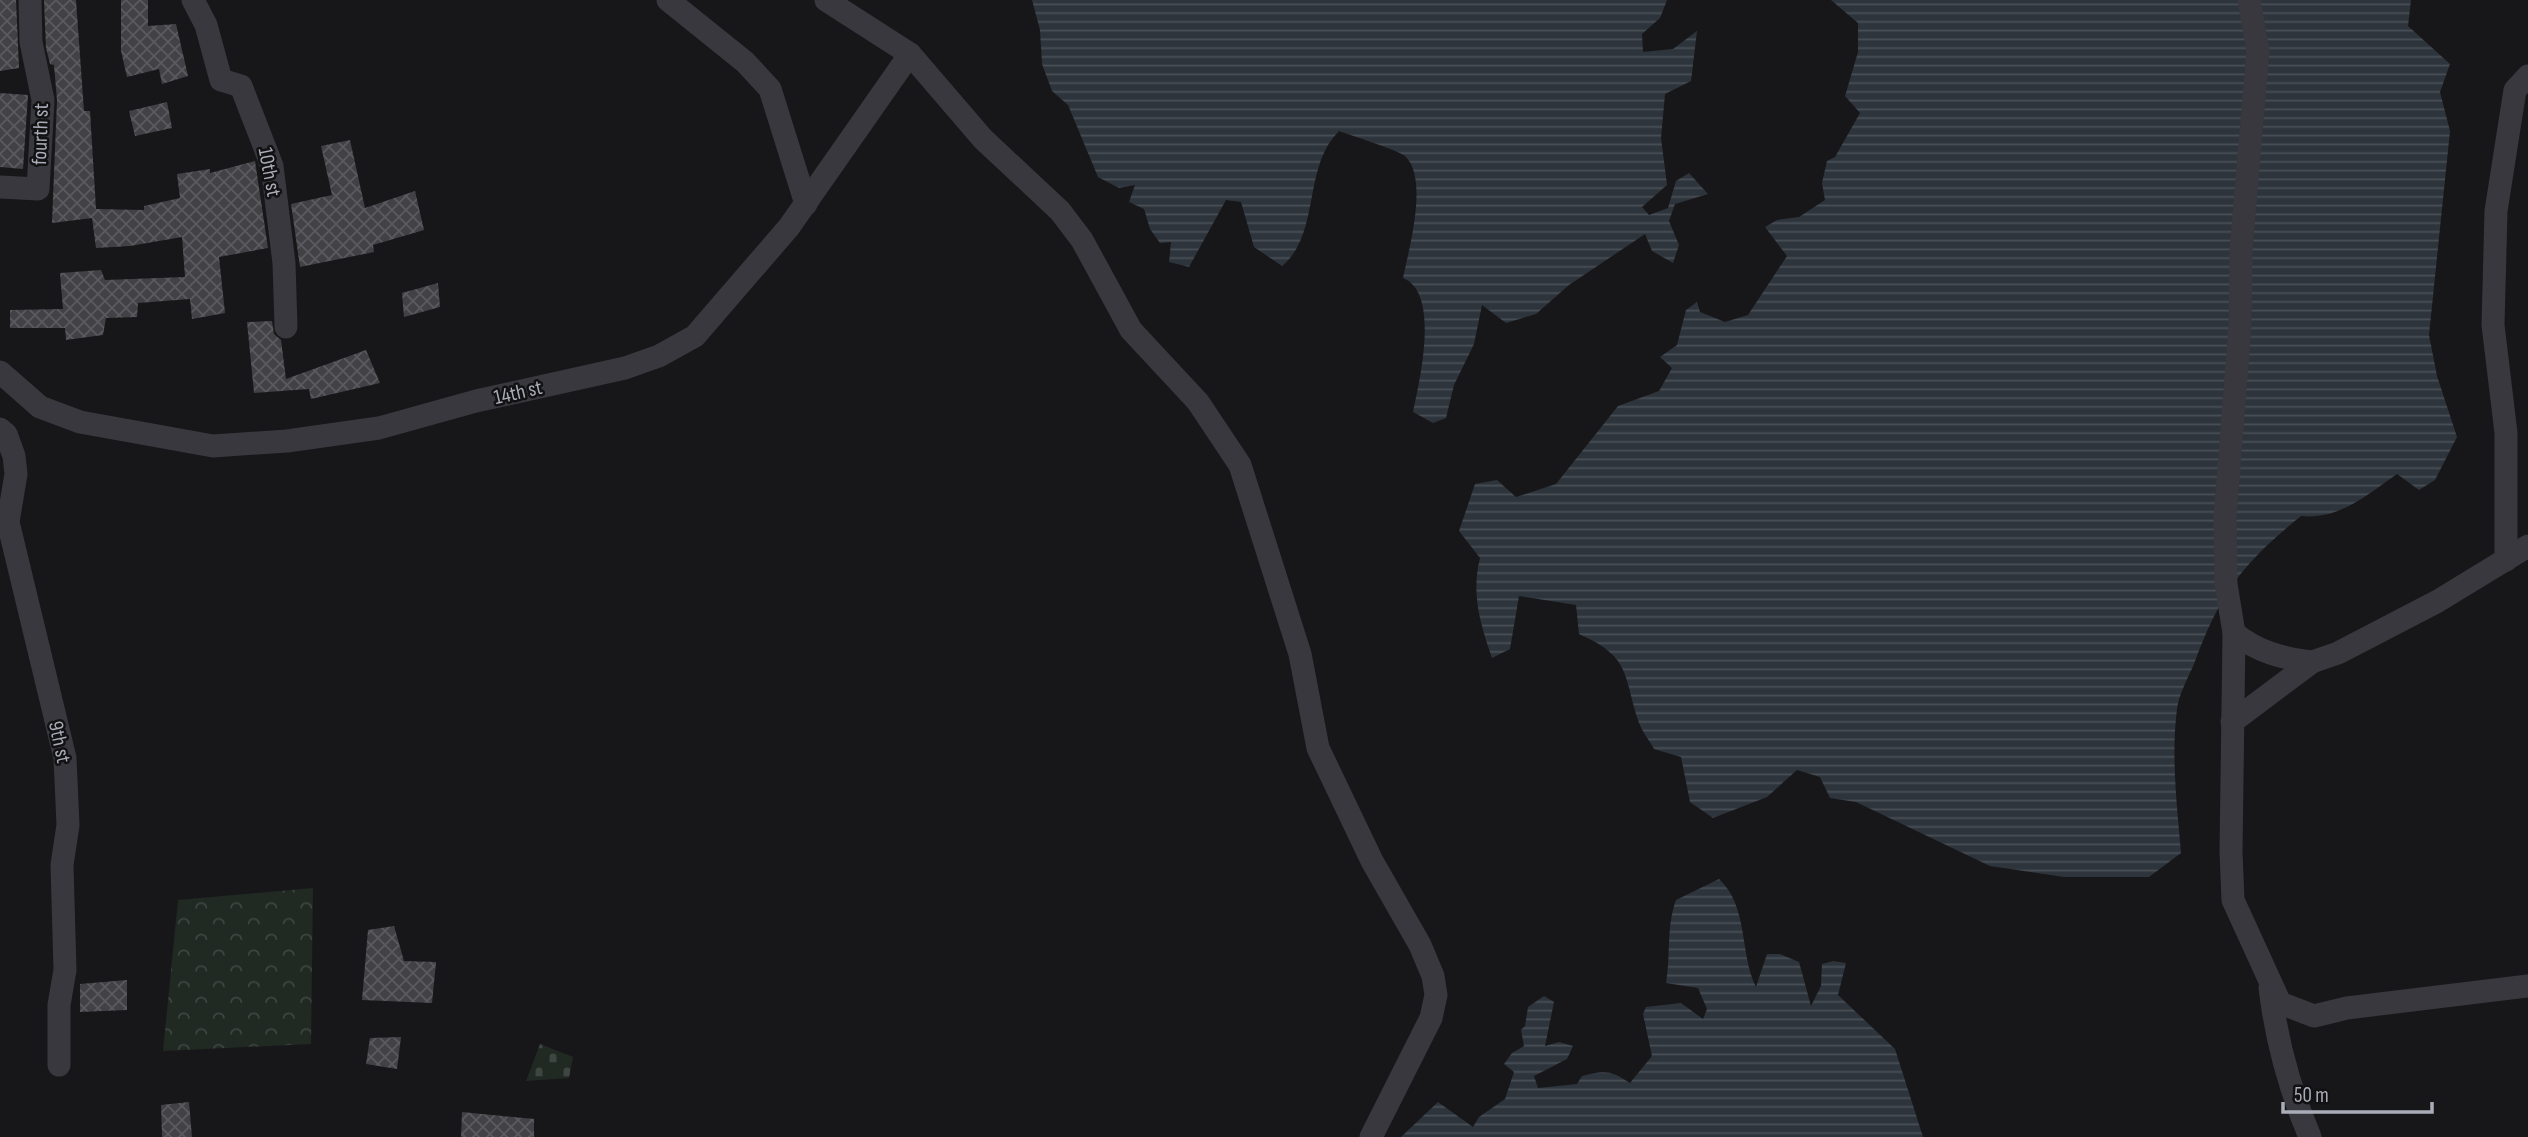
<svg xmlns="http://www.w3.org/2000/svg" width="2528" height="1137" font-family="'Sofia Sans Condensed',sans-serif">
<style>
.cemetery{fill:url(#cemetery-stones)}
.park{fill:url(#park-crowns)}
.water{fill:url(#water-rules)}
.building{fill:url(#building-cross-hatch)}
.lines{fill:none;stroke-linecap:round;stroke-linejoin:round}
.minor{stroke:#38383e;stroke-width:23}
.labels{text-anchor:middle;stroke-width:5;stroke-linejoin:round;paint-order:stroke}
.street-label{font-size:21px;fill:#aaacb8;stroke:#121214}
</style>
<defs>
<pattern id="cemetery-stones" width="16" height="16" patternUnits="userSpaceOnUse" patternTransform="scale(1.75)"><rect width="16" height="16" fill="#212923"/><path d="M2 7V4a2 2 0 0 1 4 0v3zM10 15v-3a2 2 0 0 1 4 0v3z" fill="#3f4541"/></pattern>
<pattern id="park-crowns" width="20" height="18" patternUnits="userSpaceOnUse" patternTransform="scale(1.75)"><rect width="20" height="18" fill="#212923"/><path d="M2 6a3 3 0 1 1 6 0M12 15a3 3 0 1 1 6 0" fill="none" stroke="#3f4541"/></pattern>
<pattern id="water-rules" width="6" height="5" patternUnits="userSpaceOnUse" patternTransform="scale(1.75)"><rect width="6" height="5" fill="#2e343c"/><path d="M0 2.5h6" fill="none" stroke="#4a4f56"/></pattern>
<pattern id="building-cross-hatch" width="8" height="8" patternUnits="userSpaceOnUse" patternTransform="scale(1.75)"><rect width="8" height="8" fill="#414146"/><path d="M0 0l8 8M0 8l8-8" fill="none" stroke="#5a5a5f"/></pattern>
</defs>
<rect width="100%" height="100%" fill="#171719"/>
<polygon class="cemetery" points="540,1044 573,1057 569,1078 526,1081"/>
<polygon class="park" points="313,888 311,1044 163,1051 178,900"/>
<g class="water">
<path d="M1032 0H1667L1660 18 1642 34 1643 52 1673 49 1697 31 1691 81 1665 94 1661 138 1667 185 1642 207 1649 215 1668 208 1676 181 1689 173 1708 194 1675 204 1669 221 1679 245 1673 263 1652 251 1645 234 1569 285 1536 314 1506 323 1482 305 1474 344 1454 385 1446 418 1433 423 1413 412C1419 383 1441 293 1403 278 1409 249 1429 178 1405 156 1400 151 1350 135 1339 131 1302 167 1321 234 1282 266L1254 247 1241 202 1226 200 1189 267 1169 262 1171 242 1160 243 1150 229 1144 209 1129 202 1135 185 1119 188 1098 177 1068 105 1052 91 1042 64 1040 30Z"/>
<path d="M1831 0H2411L2408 26 2450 64 2440 92 2450 131 2429 335 2437 376 2457 437 2435 480 2419 490 2397 474C2367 495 2339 520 2301 516 2242 564 2220 593 2194 664 2188 678 2179 694 2177 709 2171 756 2177 806 2181 853L2149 877H2064L1990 866 1856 802 1830 798 1820 777 1797 770 1767 797 1713 818 1690 802 1681 757 1654 749C1649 740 1641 730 1638 720 1623 672 1630 657 1579 634L1576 605 1519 596 1510 649 1492 658C1480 623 1471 594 1480 558L1459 531 1475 484 1497 480 1516 497 1556 484 1618 406 1659 391 1672 368 1660 357 1677 345 1686 310 1697 302 1700 312 1725 322 1748 315 1787 256 1765 227 1777 220 1799 217 1825 200 1822 183 1827 161 1835 157 1860 113 1845 96 1858 52V23Z"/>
<path d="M1719 879C1749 907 1739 952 1756 987L1767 954H1780L1799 962 1811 1006 1821 986 1822 964 1833 961 1846 963 1838 995 1895 1049 1923 1137H1401L1438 1102 1473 1127 1479 1117 1505 1099 1514 1072 1504 1064 1512 1053 1524 1046 1521 1030 1525 1026 1528 1007 1544 996 1554 1002 1545 1046 1559 1042 1573 1046 1567 1059 1534 1076 1538 1088 1577 1084 1582 1076C1605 1070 1611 1070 1630 1083L1652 1056 1643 1014 1646 1007 1681 1003 1703 1019 1707 1009 1698 988 1666 983C1671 955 1666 927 1676 900Z"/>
</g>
<g class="building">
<polygon points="0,0 16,0 19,68 0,71"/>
<polygon points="44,0 76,0 84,111 90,111 96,209 144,210 144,206 180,198 177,174 210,169 210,173 255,161 268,248 219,257 225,313 192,319 190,299 138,303 137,317 106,318 103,335 66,340 65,328 10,328 10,310 63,309 60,273 101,270 105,280 185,277 182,237 130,246 96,248 92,218 52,223 57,100 54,65 50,64 46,48"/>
<polygon points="121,0 148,0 148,26 176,24 188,76 162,84 159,69 127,77 121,51"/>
<polygon points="0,93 28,95 23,169 0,167"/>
<polygon points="167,102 172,128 135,136 129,111"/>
<polygon points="350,140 365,208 415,191 424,230 373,245 374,252 300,267 291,204 332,195 321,146"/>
<polygon points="438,283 440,307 404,317 402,293"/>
<polygon points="272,321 274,334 281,340 286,379 366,350 380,383 311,399 309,389 254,393 247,322"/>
<polygon points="394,926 404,961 436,962 432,1003 362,1000 368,930"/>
<polygon points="127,980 127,1010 80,1012 80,984"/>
<polygon points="401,1037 397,1069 366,1064 370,1038"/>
<polygon points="189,1102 192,1137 162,1137 161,1105"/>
<polygon points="462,1112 534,1119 534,1137 461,1137"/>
</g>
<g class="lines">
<g class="minor">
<polyline points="193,0 206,25 221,80 241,86 272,166 284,263 286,327"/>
<polyline points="668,0 745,62 770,89 806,204"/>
<polyline points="826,0 910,54 983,139 1060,211 1082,240 1131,330 1198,402 1240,465 1300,654 1318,748 1372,861 1420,945 1433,976 1436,995 1431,1018 1371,1137"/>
<polyline points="2249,0 2258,51 2241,250 2240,327 2225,517 2226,584 2234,633 2231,852 2233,900 2280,1003 2314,1016 2347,1008 2528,986"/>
<polyline points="0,187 38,189 43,100 31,42 30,0"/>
<polyline points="0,372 40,407 80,422 213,446 287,441 379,428 476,401 625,368 659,356 695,336 789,227 910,54"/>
<polyline points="0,429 6,434 14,456 16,474 8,522 65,758 68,825 62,865 65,970 59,1005 59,1065"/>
<polyline points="2506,560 2506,433 2493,325 2496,211 2515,90 2528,76"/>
<path d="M2234 633C2258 652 2281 658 2312 662"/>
<polyline points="2232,722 2312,662 2338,653 2438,601 2528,546"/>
<path d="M2270 988C2276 1038 2290 1090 2310 1137"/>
</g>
</g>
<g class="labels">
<g class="street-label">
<text transform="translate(40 134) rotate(-88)" y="7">fourth st</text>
<text transform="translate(270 172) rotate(79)" y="7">10th st</text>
<text transform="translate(518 392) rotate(-13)" y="7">14th st</text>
<text transform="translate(60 742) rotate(78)" y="7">9th st</text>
</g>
</g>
<path d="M2283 1102v10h149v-10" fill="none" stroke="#aaacb8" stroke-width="3.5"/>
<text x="2294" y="1102" font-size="21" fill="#aaacb8" stroke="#121214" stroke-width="5" paint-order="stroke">50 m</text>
</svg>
